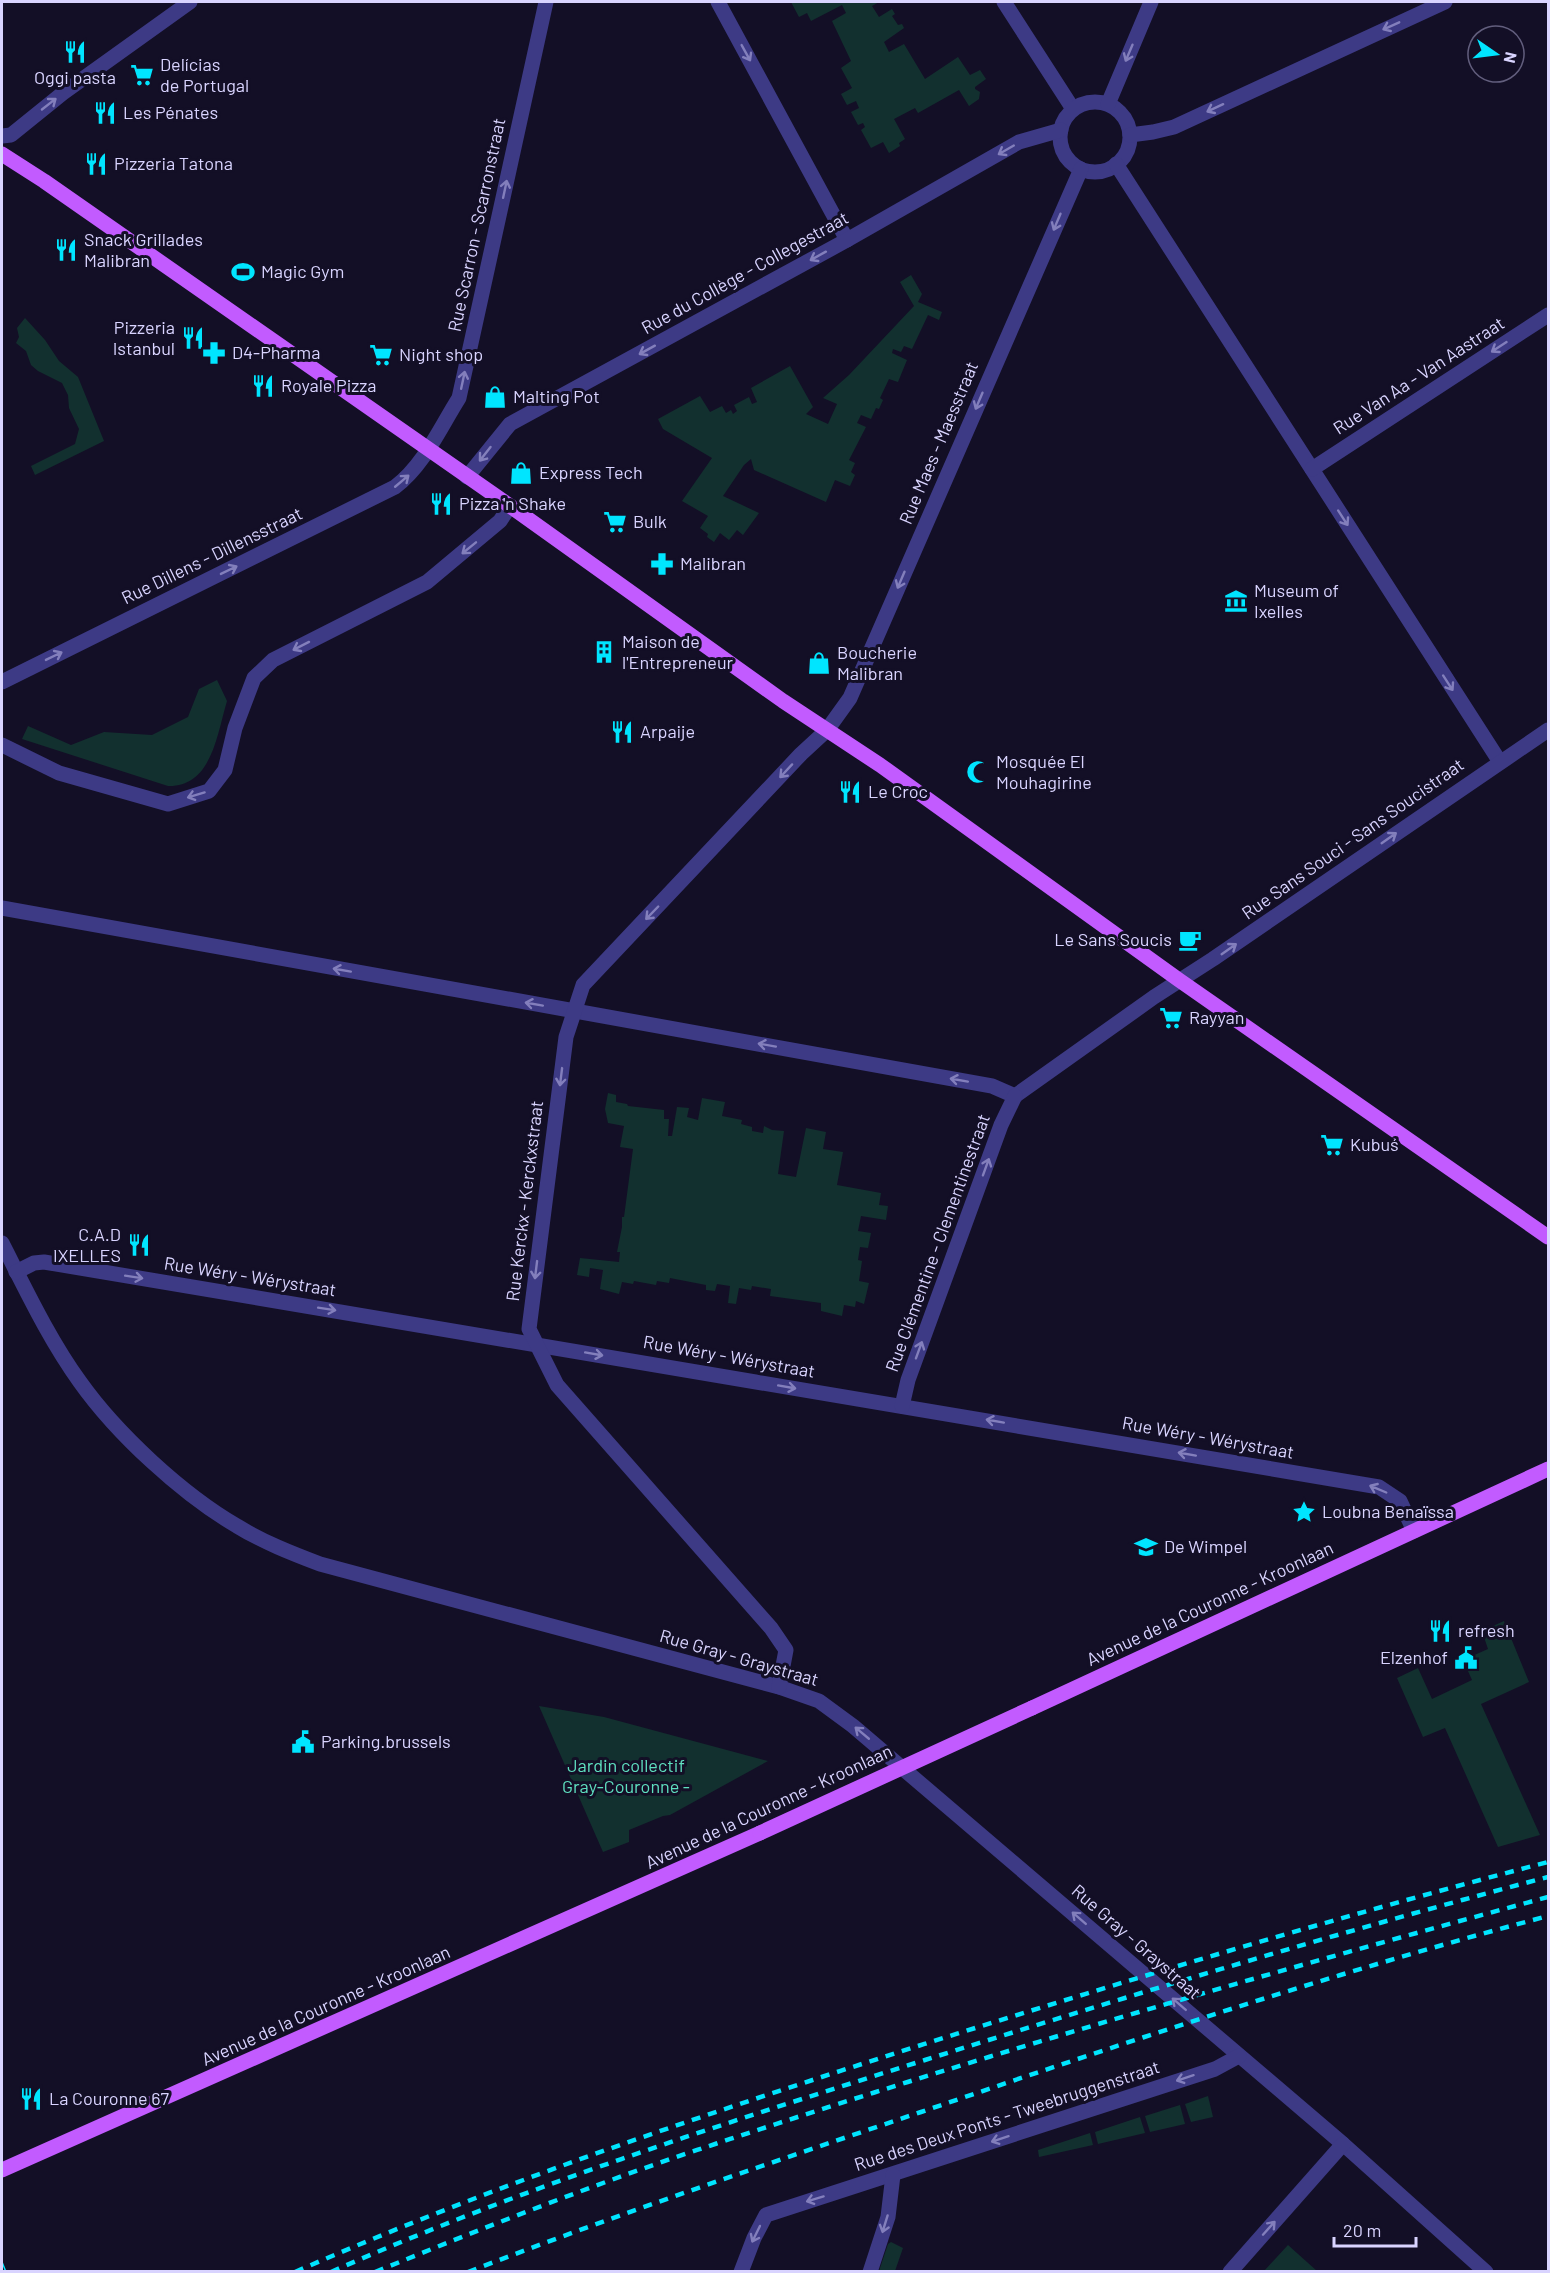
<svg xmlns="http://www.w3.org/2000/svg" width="1550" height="2273" font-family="Barlow,sans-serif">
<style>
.green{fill:#12302f}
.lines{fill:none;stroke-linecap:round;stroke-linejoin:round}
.minor{stroke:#3d3a85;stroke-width:15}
.major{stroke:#c25bff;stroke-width:15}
.tram{stroke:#00e5ff;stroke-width:1.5}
.rail{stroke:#00e5ff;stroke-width:4.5;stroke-dasharray:9 8;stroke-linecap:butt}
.major-bridge{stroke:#c25bff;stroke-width:15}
.oneway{stroke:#837fbc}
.labels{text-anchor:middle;stroke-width:6;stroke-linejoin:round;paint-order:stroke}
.poi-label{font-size:18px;fill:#d9d4ff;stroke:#130f26;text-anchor:start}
.street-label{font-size:18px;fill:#d9d4ff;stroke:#130f26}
.park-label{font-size:18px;fill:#5fe0c0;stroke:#130f26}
</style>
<rect width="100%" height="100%" fill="#130f26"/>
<g class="green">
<polygon points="791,2 879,2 872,6 879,17 892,9 895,14 892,16 898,25 902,24 904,28 884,42 889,52 904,44 925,79 958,57 970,75 980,70 986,79 975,87 975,89 980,92 979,99 969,106 959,90 918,113 915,108 894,119 905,139 899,143 900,146 889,153 883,142 871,148 861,130 865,127 863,123 858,125 851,112 859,108 856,101 847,105 841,94 852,88 841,68 851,61 832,21 846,13 842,5 811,21 807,13 799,17"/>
<polygon points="911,275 922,294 918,302 942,312 939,320 928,315 912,349 904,346 901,352 893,349 892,353 907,360 898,382 889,379 880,398 883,400 879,409 876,408 871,419 861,415 857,423 866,427 849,460 855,463 851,472 855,475 850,486 835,480 826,502 754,470 751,459 744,465 723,496 759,513 743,535 737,530 729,540 720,533 714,542 707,537 708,534 700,528 708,516 682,501 712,458 663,429 658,419 700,396 710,412 722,406 726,413 731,410 733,414 737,411 734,405 749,397 752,404 757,402 751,388 790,366 813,407 806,414 828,424 837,404 823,398 849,375 914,306 900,282"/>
<polygon points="25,318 45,340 59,361 78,377 104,441 35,475 31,466 75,444 79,429 69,408 68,395 62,383 38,371 31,365 26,351 16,343 19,337 17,328"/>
<path d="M217 680 227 701C217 734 212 787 168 786L22 739 28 726 71 745 104 732 152 735 188 717 199 689Z"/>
<polygon points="608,1093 616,1095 616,1102 627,1104 628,1106 664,1110 664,1119 669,1119 668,1136 672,1136 677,1107 689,1108 687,1117 698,1120 702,1098 725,1102 722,1116 742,1120 741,1124 752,1127 752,1131 763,1133 764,1126 772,1130 784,1131 778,1174 796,1177 806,1128 826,1132 823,1149 843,1152 837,1185 881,1193 879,1205 888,1206 886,1220 861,1216 858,1231 871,1233 868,1248 860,1247 858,1260 862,1261 859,1281 869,1283 864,1304 856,1301 855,1307 844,1305 842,1316 821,1311 821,1303 770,1296 771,1289 752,1286 751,1290 739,1288 736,1304 728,1303 730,1286 717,1284 715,1291 706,1290 706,1285 670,1278 669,1283 657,1281 656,1285 634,1281 633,1284 622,1282 619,1294 600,1289 603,1270 590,1268 589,1277 577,1275 580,1258 619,1262 620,1252 617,1252 622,1227 622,1217 624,1217 633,1149 620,1147 624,1126 608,1123 605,1109"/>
<polygon points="1504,1621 1529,1682 1481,1704 1540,1835 1498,1847 1445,1728 1423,1737 1397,1678 1418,1668 1432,1699 1472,1680 1463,1660 1488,1649 1482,1631"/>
<polygon points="539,1706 604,1717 768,1761 670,1815 663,1816 629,1830 629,1842 603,1852"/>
<polygon points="1208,2096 1213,2117 1191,2122 1185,2104"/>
<polygon points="1180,2105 1185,2124 1150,2132 1145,2116"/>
<polygon points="1140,2117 1145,2133 1098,2144 1095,2132"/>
<polygon points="1090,2133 1093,2145 1039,2157 1038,2150"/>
<polygon points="891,2242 903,2248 895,2271 879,2271 888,2244"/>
<polygon points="1288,2245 1317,2271 1318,2271 1264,2271"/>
</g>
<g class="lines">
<g class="minor">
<polyline points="718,2 847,240"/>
<polyline points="1004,2 1073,109"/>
<circle cx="1095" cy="137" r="35"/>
<polyline points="1108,104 1151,2"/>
<polyline points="1130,135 1153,132 1174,127 1445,2"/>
<polyline points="2,136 11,135 63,93 190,2"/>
<polyline points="1116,164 1500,762"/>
<polyline points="1312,469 1548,315"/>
<polyline points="467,477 510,424 847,240 1019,142 1061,130"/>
<path d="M2 682 395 487C424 465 440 428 459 398L546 2"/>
<polyline points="2,745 59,773 168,804 209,791 225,770 235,728 254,678 273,660 427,582 500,521 510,506"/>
<polyline points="2,908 992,1086 1015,1096"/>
<polyline points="1015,1096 1154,997 1213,959 1548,730"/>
<path d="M2 1243C26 1290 49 1339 80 1382 117 1434 182 1494 237 1526 263 1542 291 1553 320 1564L779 1687 819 1701 853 1726 1343 2144 1486 2272"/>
<polyline points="16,1272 34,1263 44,1262 1379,1487 1400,1501 1414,1531"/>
<polyline points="902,1406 908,1380 1001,1125 1015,1096"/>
<polyline points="779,1687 786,1650 771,1628 557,1385 529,1329 566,1037 583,985 801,754 827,730 850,698 1081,169"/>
<polyline points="741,2272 754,2238 766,2215 1215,2069 1239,2056"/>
<polyline points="870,2272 888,2217 893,2175"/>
<polyline points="1230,2272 1343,2144"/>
</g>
<g class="major">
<polyline points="2,154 44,181 510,506 783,701 880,765 1179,980 1548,1237"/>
<polyline points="1032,1708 1548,1469"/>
<polyline points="2,2170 760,1833"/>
</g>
<polyline class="tram" points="2,2262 6,2272"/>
<g class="rail">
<path d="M295 2272C498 2183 708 2113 918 2046 1127 1980 1337 1917 1548 1862"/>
<path d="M331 2272C523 2187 725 2123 925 2060 1131 1995 1339 1932 1548 1877"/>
<path d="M375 2272C478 2230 582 2189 688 2153 972 2058 1260 1975 1548 1897"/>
<path d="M468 2272C618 2214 770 2163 921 2112 1129 2041 1336 1972 1548 1916"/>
</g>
<polyline class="major-bridge" points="760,1833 1032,1708"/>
</g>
<defs><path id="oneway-shaft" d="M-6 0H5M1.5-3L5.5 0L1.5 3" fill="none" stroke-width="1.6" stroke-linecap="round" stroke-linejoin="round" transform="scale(1.5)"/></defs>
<g class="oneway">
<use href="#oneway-shaft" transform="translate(1391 26) rotate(156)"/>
<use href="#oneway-shaft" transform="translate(746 53) rotate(61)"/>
<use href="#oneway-shaft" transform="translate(1129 53) rotate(113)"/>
<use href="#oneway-shaft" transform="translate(49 104) rotate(-38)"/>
<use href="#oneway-shaft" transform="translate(1215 108) rotate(155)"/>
<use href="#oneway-shaft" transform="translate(1006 150) rotate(150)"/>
<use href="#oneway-shaft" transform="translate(505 189) rotate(-78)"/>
<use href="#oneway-shaft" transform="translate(1057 222) rotate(113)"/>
<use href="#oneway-shaft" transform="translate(818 256) rotate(151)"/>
<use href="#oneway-shaft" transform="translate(1499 347) rotate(147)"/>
<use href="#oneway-shaft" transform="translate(647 350) rotate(151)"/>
<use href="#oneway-shaft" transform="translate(463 380) rotate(-78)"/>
<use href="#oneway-shaft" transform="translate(979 401) rotate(113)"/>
<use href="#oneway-shaft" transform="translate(485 454) rotate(128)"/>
<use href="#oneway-shaft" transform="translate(402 481) rotate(-40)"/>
<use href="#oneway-shaft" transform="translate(1343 518) rotate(57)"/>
<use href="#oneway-shaft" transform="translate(469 548) rotate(141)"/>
<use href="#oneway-shaft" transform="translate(229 570) rotate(-26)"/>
<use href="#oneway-shaft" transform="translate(901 580) rotate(113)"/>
<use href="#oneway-shaft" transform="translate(301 646) rotate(153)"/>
<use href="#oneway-shaft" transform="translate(54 656) rotate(-26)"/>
<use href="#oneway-shaft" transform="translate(1448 683) rotate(57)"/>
<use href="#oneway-shaft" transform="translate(786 771) rotate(133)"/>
<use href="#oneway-shaft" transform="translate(196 795) rotate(163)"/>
<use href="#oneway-shaft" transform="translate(1389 838) rotate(-35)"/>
<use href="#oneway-shaft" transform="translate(652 913) rotate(134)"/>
<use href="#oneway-shaft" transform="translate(1229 949) rotate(-35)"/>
<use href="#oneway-shaft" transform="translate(342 970) rotate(-170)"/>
<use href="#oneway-shaft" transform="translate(534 1004) rotate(-170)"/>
<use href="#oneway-shaft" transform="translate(767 1045) rotate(-170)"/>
<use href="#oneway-shaft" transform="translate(561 1077) rotate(97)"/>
<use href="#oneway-shaft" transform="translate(959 1080) rotate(-170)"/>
<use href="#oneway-shaft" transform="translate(986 1167) rotate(-70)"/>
<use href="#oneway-shaft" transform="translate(536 1270) rotate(97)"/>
<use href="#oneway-shaft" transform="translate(134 1277) rotate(9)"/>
<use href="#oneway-shaft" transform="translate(327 1309) rotate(9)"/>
<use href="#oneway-shaft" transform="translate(919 1350) rotate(-70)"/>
<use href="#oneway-shaft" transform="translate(594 1354) rotate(10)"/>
<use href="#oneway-shaft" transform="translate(787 1387) rotate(10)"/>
<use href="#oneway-shaft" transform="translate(995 1421) rotate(-170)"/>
<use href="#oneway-shaft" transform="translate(1187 1454) rotate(-170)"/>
<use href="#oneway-shaft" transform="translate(1378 1489) rotate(-157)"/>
<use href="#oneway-shaft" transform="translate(862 1733) rotate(-140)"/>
<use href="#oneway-shaft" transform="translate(1079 1918) rotate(-139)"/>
<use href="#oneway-shaft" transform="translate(1179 2004) rotate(-139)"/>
<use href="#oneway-shaft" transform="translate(1185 2078) rotate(162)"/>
<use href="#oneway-shaft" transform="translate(1000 2139) rotate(162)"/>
<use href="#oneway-shaft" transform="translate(815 2199) rotate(163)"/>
<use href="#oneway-shaft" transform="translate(885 2224) rotate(107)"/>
<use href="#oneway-shaft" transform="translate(1269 2228) rotate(-48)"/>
<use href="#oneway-shaft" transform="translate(756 2234) rotate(116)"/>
</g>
<defs>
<g id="restaurant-bare" transform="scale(1.8)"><path d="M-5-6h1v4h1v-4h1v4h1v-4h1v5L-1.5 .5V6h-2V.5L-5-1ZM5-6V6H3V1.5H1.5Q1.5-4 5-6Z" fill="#00e5ff" stroke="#130f26" stroke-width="2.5" paint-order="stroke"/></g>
<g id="supermarket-bare" transform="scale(1.8)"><path d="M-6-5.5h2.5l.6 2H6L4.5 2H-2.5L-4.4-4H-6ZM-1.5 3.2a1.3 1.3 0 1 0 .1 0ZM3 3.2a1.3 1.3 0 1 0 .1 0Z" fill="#00e5ff" stroke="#130f26" stroke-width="2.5" paint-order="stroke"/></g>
<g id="stadium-bare" transform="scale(1.8)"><path d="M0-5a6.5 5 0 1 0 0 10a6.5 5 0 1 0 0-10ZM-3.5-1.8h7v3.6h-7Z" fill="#00e5ff" stroke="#130f26" stroke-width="2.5" paint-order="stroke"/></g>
<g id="pharmacy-bare" transform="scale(1.8)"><path d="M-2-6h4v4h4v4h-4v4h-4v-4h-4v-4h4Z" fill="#00e5ff" stroke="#130f26" stroke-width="2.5" paint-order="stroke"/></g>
<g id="shop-bare" transform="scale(1.8)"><path d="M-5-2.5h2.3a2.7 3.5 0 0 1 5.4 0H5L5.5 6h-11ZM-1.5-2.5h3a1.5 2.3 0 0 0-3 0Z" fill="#00e5ff" stroke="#130f26" stroke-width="2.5" paint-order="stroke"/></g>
<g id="museum-bare" transform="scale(1.8)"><path d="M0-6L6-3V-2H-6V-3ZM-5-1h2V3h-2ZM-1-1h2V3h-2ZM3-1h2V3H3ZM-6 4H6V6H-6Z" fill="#00e5ff" stroke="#130f26" stroke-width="2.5" paint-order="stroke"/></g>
<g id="building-bare" transform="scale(1.8)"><path d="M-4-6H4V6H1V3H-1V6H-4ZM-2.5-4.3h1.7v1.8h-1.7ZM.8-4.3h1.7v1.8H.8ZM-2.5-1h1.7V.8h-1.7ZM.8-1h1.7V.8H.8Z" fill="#00e5ff" stroke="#130f26" stroke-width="2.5" paint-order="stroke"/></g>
<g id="mosque-bare" transform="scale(1.8)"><path d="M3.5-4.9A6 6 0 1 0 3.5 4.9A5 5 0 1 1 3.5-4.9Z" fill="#00e5ff" stroke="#130f26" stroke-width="2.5" paint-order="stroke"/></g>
<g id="cafe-bare" transform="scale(1.8)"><path d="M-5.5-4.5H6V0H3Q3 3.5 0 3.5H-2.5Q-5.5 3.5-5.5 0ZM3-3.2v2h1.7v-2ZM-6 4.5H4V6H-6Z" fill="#00e5ff" stroke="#130f26" stroke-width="2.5" paint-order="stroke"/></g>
<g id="sight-bare" transform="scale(1.8)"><path d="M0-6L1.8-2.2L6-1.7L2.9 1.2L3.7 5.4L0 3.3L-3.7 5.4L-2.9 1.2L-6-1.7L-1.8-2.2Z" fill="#00e5ff" stroke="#130f26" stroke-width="2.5" paint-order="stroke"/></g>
<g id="school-bare" transform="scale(1.8)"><path d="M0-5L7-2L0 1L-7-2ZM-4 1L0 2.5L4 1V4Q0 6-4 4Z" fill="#00e5ff" stroke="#130f26" stroke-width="2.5" paint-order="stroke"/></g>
<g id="civic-bare" transform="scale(1.8)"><path d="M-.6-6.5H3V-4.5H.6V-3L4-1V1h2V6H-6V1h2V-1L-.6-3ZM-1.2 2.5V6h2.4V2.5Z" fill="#00e5ff" stroke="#130f26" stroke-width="2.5" paint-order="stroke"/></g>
</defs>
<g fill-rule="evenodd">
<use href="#restaurant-bare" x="75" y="52"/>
<use href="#supermarket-bare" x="142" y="75"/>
<use href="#restaurant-bare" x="105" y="113"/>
<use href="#restaurant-bare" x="96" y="164"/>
<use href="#restaurant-bare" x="66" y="250"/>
<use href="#stadium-bare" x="243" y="272"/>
<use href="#restaurant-bare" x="193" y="338"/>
<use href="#pharmacy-bare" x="214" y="353"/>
<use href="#supermarket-bare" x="381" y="355"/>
<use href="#restaurant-bare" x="263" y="386"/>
<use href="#shop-bare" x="495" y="397"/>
<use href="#shop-bare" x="521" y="473"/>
<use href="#restaurant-bare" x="441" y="504"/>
<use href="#supermarket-bare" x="615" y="522"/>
<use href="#pharmacy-bare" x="662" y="564"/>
<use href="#museum-bare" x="1236" y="601"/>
<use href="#building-bare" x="604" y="652"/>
<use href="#shop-bare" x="819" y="663"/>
<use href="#restaurant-bare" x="622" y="732"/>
<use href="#mosque-bare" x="978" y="772"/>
<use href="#restaurant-bare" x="850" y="792"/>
<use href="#cafe-bare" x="1190" y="940"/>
<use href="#supermarket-bare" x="1171" y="1018"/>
<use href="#supermarket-bare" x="1332" y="1145"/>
<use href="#restaurant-bare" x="139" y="1245"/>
<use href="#sight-bare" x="1304" y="1512"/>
<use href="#school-bare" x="1146" y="1547"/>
<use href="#restaurant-bare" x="1440" y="1631"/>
<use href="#civic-bare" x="1466" y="1658"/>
<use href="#civic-bare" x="303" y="1742"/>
<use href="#restaurant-bare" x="31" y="2099"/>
</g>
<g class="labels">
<g class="poi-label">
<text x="160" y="71">Delícias<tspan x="160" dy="21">de Portugal</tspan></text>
<text x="75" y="84" text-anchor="middle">Oggi pasta</text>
<text x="123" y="119">Les Pénates</text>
<text x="114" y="170">Pizzeria Tatona</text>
<text x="84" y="246">Snack Grillades<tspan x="84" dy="21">Malibran</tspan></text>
<text x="261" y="278">Magic Gym</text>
<text x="175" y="334" text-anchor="end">Pizzeria<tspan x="175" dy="21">Istanbul</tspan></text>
<text x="232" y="359">D4-Pharma</text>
<text x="399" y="361">Night shop</text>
<text x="281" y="392">Royale Pizza</text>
<text x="513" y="403">Malting Pot</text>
<text x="539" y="479">Express Tech</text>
<text x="459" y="510">Pizza 'n Shake</text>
<text x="633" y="528">Bulk</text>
<text x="680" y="570">Malibran</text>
<text x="1254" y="597">Museum of<tspan x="1254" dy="21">Ixelles</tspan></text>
<text x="622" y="648">Maison de<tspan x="622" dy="21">l'Entrepreneur</tspan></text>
<text x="837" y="659">Boucherie<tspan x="837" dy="21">Malibran</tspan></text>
<text x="640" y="738">Arpaije</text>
<text x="996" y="768">Mosquée El<tspan x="996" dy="21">Mouhagirine</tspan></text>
<text x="868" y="798">Le Croc</text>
<text x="1172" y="946" text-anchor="end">Le Sans Soucis</text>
<text x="1189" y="1024">Rayyan</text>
<text x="1350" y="1151">Kubuś</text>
<text x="121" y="1241" text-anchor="end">C.A.D<tspan x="121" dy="21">IXELLES</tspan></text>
<text x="1322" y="1518">Loubna Benaïssa</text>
<text x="1164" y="1553">De Wimpel</text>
<text x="1458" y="1637">refresh</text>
<text x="1448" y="1664" text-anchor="end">Elzenhof</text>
<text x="321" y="1748">Parking.brussels</text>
<text x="49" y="2105">La Couronne 67</text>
</g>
<g class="street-label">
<text transform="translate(477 225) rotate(-78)" y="6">Rue Scarron - Scarronstraat</text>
<text transform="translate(745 273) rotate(-29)" y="6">Rue du Collège - Collegestraat</text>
<text transform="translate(1419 376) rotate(-33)" y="6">Rue Van Aa - Van Aastraat</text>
<text transform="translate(939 443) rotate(-67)" y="6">Rue Maes - Maesstraat</text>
<text transform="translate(212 556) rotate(-26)" y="6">Rue Dillens - Dillensstraat</text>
<text transform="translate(1353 839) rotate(-35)" y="6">Rue Sans Souci - Sans Soucistraat</text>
<text transform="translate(525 1201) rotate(-83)" y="6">Rue Kerckx - Kerckxstraat</text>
<text transform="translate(938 1243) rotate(-70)" y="6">Rue Clémentine - Clementinestraat</text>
<text transform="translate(250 1277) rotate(9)" y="6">Rue Wéry - Wérystraat</text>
<text transform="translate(729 1357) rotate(10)" y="6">Rue Wéry - Wérystraat</text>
<text transform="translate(1208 1438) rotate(10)" y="6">Rue Wéry - Wérystraat</text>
<text transform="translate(1210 1604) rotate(-25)" y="6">Avenue de la Couronne - Kroonlaan</text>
<text transform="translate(739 1658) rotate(16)" y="6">Rue Gray - Graystraat</text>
<text transform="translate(769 1807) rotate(-25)" y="6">Avenue de la Couronne - Kroonlaan</text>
<text transform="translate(1136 1942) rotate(41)" y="6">Rue Gray - Graystraat</text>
<text transform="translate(326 2006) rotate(-24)" y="6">Avenue de la Couronne - Kroonlaan</text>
<text transform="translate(1007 2116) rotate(-18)" y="6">Rue des Deux Ponts - Tweebruggenstraat</text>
</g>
<g class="park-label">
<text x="626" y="1772">Jardin collectif<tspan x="626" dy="21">Gray-Couronne -</tspan></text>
</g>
</g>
<rect width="1550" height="2273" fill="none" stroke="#d9d4ff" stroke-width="6"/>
<g transform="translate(1496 54) rotate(104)"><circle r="28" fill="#130f26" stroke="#625e7d" stroke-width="1.5"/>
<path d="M0-4.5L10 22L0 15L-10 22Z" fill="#00e5ff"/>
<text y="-9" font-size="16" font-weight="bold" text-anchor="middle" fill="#d9d4ff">N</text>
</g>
<path d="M1334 2237v9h82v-9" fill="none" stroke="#d9d4ff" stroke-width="3"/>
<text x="1343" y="2237" font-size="18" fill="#d9d4ff" stroke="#130f26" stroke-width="4.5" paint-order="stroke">20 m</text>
</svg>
